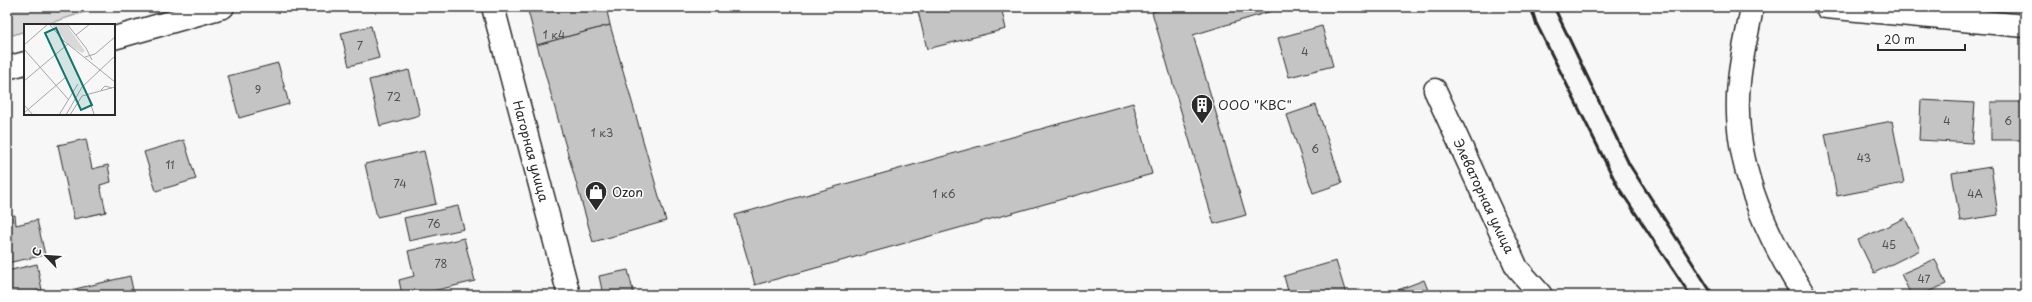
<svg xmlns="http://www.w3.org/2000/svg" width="2032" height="302" font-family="'Playpen Sans',sans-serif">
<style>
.green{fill:#d9d9d9;stroke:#828282}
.building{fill:#c4c4c4;stroke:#2b2b2b}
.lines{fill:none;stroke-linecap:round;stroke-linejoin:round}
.minor-casing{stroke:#2b2b2b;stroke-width:25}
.major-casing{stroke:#2b2b2b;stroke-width:25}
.minor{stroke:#fff;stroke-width:22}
.major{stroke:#fff;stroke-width:22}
.rail{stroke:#2b2b2b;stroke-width:3}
.labels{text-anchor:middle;stroke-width:3;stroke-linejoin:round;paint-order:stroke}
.number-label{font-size:11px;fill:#515151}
.poi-label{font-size:13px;fill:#2b2b2b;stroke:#fff;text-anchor:start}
.street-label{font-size:13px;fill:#2b2b2b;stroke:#fff}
.inset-road{fill:none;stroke:#a5a5a5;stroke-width:1}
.view{fill:#0f766e;fill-opacity:0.15;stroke:#0f766e;stroke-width:2}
.inset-edge{fill:none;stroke:#2b2b2b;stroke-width:2}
</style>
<rect width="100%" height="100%" fill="#f7f7f7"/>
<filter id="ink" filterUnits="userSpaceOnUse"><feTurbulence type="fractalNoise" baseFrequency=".025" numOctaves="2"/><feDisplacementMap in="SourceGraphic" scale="8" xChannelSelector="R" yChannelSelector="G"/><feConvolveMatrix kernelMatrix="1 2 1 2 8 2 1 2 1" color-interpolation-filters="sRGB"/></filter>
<g filter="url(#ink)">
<polygon class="green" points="7,7 101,7 44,25 25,25 25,31 7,37"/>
<g class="building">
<polygon points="527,7 609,7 607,11 610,25 537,45"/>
<polygon points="917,7 1001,7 1006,29 927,49"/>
<polygon points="1169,7 1285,7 1193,35 1246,215 1214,224 1152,12"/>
<polygon points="610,25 666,221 593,242 537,45"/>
<polygon points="371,26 379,58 349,66 341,33"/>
<polygon points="1322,26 1333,66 1289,77 1278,38"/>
<polygon points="278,63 289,104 239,118 228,76"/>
<polygon points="409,70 420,115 380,126 369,80"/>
<polygon points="1921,100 1975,103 1972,143 1919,140"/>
<rect x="1991" y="102" width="34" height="38"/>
<polygon points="1133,103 1152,174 755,285 735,215"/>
<polygon points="1316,105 1342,183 1313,193 1287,115"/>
<polygon points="1892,121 1904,183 1837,196 1825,134"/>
<polygon points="86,139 92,169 108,165 111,182 100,185 106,212 74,219 58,145"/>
<polygon points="184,140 196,179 156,191 144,152"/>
<polygon points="424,151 436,204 377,217 365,164"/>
<polygon points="1991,167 1998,215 1960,221 1952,173"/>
<polygon points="458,206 464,229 409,241 404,218"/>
<polygon points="15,215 16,225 37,220 45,255 7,263 7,216"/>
<polygon points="1905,218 1920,250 1874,273 1858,240"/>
<polygon points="464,238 475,281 416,295 402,295 399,280 414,276 408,251"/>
<polygon points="1935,259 1946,284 1921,295 1911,295 1901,274"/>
<polygon points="1336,261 1346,294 1289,295 1284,276"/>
<polygon points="37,264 42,290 22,295 7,295 7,271"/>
<polygon points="628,270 634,295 603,295 599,276"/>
<polygon points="130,276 134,295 76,295 75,289"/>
<polygon points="1424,280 1430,295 1385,295"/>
</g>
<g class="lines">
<g class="minor-casing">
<g id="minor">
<polyline points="493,7 569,295"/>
<path d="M1752 7C1748 32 1741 57 1739 82 1731 159 1764 232 1804 295"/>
<polyline points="1826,7 2025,26"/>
<polyline points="1435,90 1517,268 1541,295"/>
</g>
</g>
<g class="major-casing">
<g id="major">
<polyline points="114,38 223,7"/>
<polyline points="7,68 25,63"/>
</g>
</g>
<use href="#minor" class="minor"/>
<use href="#major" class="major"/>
<g class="rail">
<polyline points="1531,7 1536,23 1618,187 1690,295"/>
<polyline points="1554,7 1629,164 1713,295"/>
</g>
</g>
</g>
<defs>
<g id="building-pin" transform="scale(1.15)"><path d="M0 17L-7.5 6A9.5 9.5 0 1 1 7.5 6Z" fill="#2b2b2b" stroke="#fff"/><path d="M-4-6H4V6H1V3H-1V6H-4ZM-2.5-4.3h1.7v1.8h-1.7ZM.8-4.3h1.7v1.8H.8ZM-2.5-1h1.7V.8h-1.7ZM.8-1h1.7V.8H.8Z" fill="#fff"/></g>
<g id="shop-pin" transform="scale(1.15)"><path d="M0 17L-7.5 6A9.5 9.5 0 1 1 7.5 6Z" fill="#2b2b2b" stroke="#fff"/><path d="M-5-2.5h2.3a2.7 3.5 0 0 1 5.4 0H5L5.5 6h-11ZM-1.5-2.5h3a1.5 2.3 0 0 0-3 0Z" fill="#fff"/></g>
</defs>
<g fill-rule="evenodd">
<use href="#building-pin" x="1202" y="105"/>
<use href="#shop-pin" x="596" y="192"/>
</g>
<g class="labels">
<g class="number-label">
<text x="554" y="39">1 к4</text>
<text x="360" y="50">7</text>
<text x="1305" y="56">4</text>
<text x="258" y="94">9</text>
<text x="394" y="101">72</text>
<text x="1947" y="125">4</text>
<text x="2008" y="125">6</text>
<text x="602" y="137">1 к3</text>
<text x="1315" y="153">6</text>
<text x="1864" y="162">43</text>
<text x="170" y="169">11</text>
<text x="400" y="188">74</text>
<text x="944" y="198">1 к6</text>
<text x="1975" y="198">4А</text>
<text x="434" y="228">76</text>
<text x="1889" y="249">45</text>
<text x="441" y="268">78</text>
<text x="1924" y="283">47</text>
</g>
<g class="poi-label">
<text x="1218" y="110">ООО "КВС"</text>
<text x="612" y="197">Ozon</text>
</g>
<g class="street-label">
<text transform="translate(531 151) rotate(75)" y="5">Нагорная улица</text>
<text transform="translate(1484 196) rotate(65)" y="5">Элеваторная улица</text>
</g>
</g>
<g transform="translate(24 24)">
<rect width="91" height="91" fill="#f7f7f7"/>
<path d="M27 0H42L61 27 58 29 45 21Z" fill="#d9d9d9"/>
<path class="inset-road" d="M25 0 40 17 91 58M43 0 62 24 68 36M52 11 66 0M0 21 24 0M0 25 44 75M61 33 71 30 91 13M0 57 44 20M77 66 81 62 88 64M63 70 70 90M0 81 9 91M0 89 42 53M35 91 54 60M42 91 58 63 91 32M46 91 58 72 91 63"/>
<path class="view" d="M32 4 68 81 57 86 21 9Z"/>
<rect width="91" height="91" class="inset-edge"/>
</g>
<rect width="2032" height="302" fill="none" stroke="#fff" stroke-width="24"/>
<rect x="12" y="12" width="2008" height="278" fill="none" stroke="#2b2b2b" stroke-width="1.5" filter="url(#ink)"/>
<g transform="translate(46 256) rotate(295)" stroke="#ffffff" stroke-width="3" paint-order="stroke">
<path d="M0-3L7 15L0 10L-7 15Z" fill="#2b2b2b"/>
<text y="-6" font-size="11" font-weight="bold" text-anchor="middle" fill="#2b2b2b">С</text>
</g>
<path d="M1878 44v6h87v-6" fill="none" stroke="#2b2b2b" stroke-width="2"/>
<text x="1884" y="44" font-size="12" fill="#2b2b2b" stroke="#ffffff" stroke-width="3" paint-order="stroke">20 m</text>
</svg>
